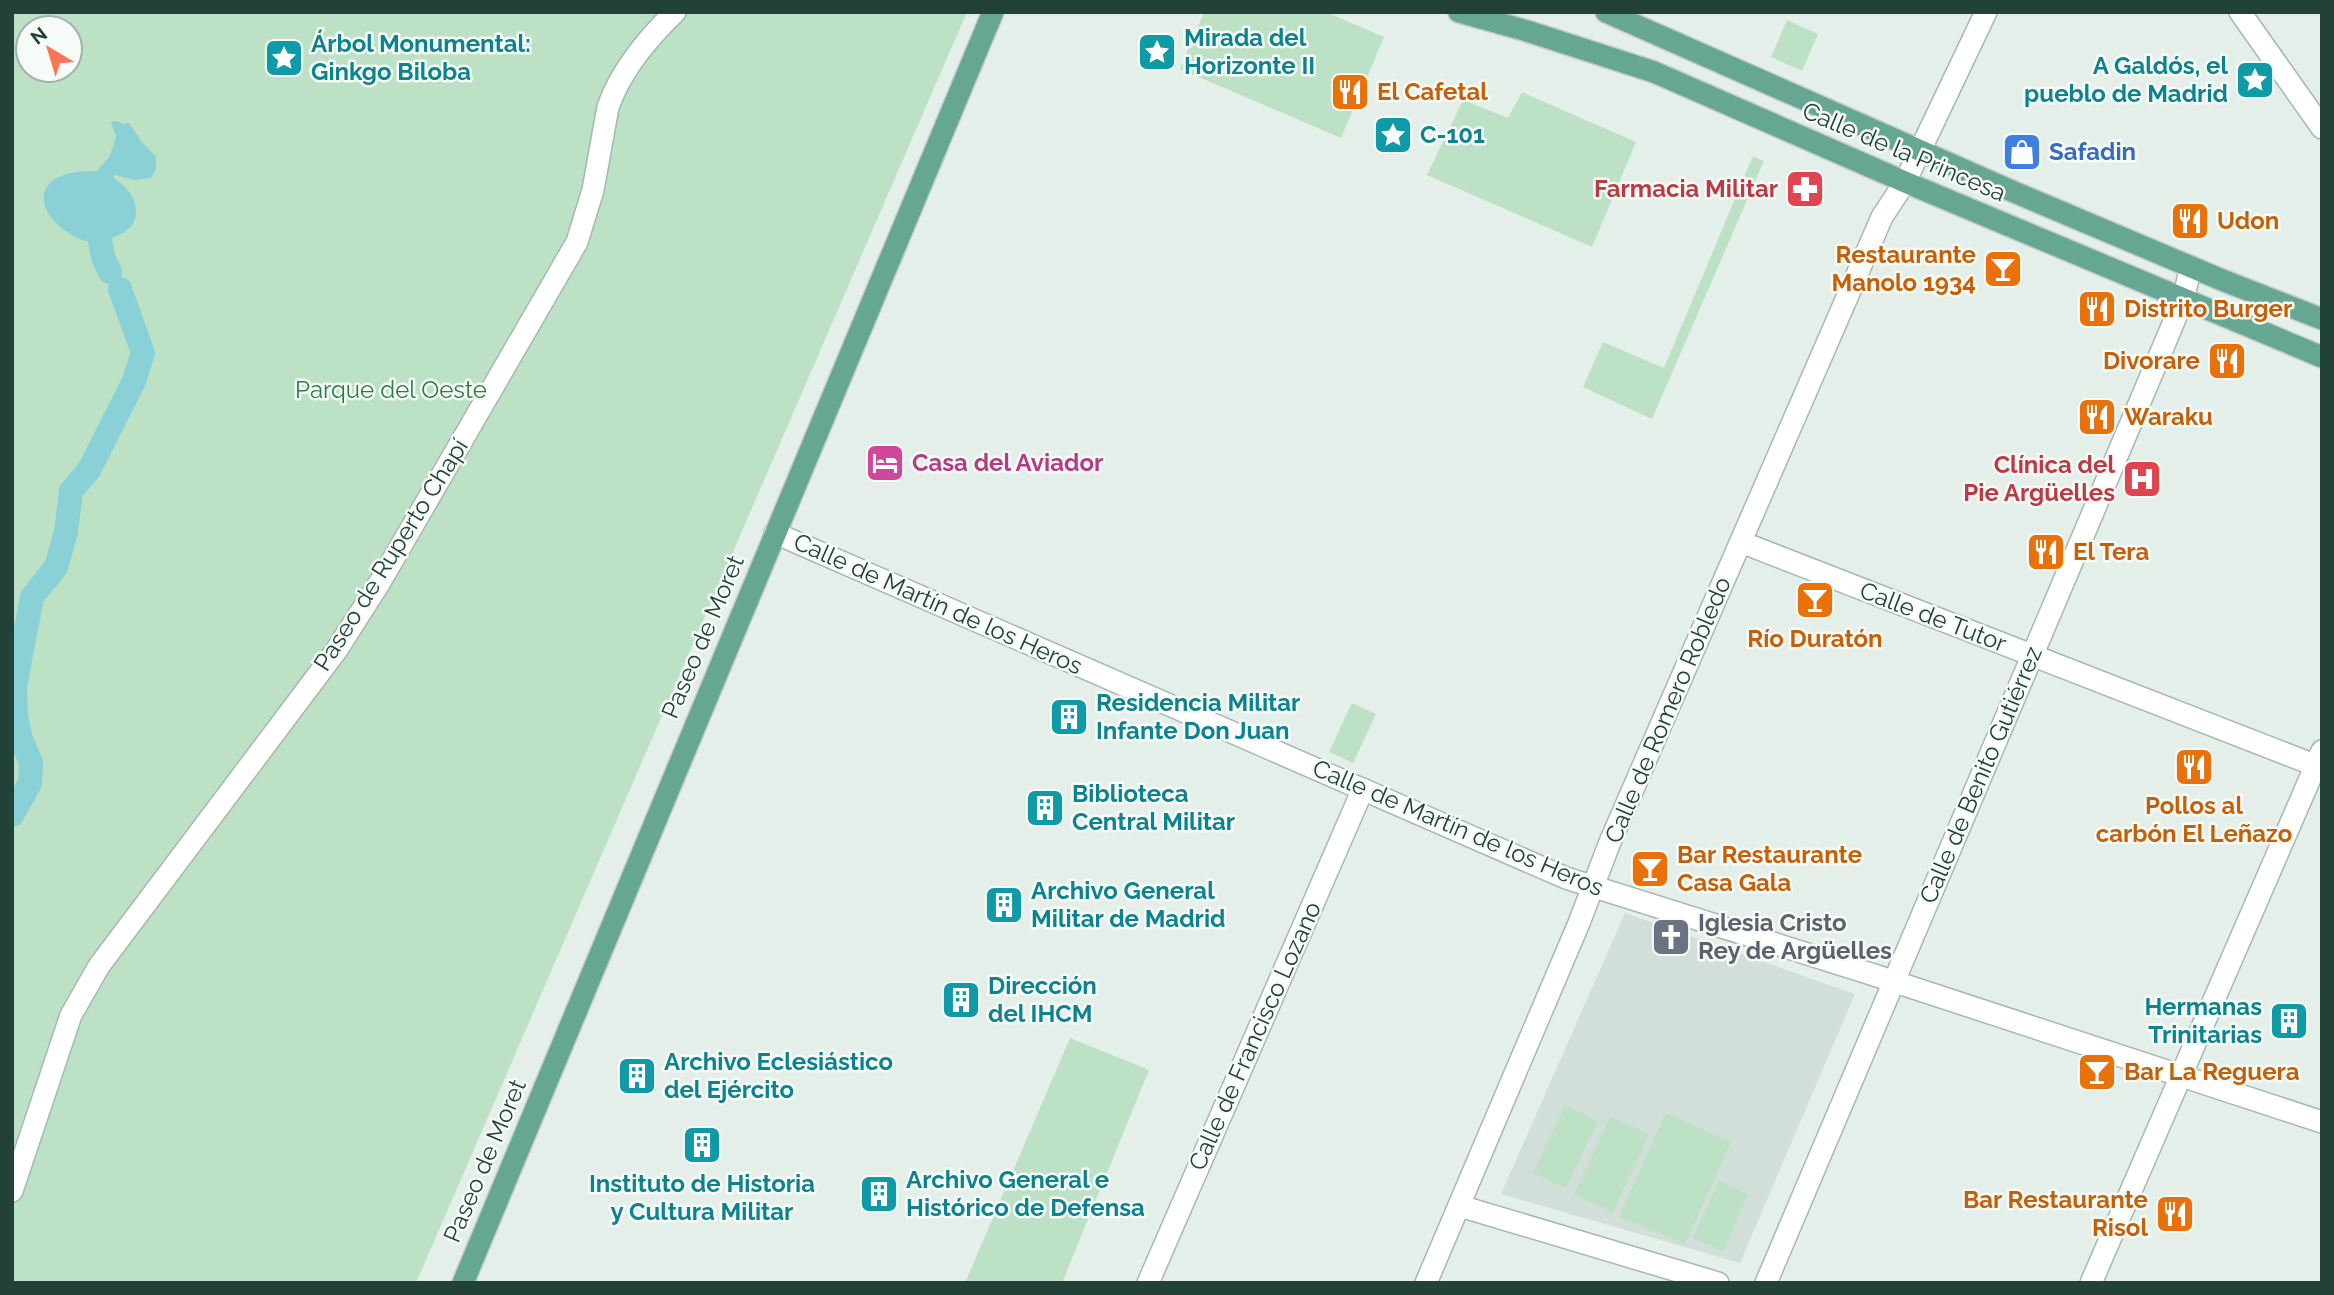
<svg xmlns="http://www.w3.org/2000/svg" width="2334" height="1295" font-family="Raleway,sans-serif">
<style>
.built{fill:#d2dfd8}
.green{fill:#bce1c4;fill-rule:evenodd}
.water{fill:#89d0d7}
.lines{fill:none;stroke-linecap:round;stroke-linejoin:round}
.canal{stroke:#89d0d7;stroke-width:24}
.minor-casing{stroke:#a7b8b1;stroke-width:24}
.major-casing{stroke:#c1cac7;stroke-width:24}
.minor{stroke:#fff;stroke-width:21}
.major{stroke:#66a793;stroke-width:21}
.labels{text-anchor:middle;stroke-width:5;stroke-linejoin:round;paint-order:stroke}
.culture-label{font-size:24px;font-weight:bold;fill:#0d838f;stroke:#f6fbf8;text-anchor:start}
.food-label{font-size:24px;font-weight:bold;fill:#c56008;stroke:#f6fbf8;text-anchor:start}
.street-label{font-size:24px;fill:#224238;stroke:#f6fbf8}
.shop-label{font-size:24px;font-weight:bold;fill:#366cbe;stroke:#f6fbf8;text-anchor:start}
.health-label{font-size:24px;font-weight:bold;fill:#be3a42;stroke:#f6fbf8;text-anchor:end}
.park-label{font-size:24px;fill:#297d44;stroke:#f6fbf8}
.hotel-label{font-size:24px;font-weight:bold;fill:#b23c85;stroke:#f6fbf8;text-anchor:start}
.worship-label{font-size:24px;font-weight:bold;fill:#5b616d;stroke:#f6fbf8;text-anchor:start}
</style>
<rect width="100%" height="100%" fill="#e5efea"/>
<polygon class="built" points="1625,913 1855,994 1740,1263 1501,1194"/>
<g class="green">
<path d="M12 12H967L416 1283H12ZM28 28H70V70H28Z"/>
<polygon points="1204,12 1326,12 1384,37 1341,138 1180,69"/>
<polygon points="1787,20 1818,34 1802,71 1771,57"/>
<polygon points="1522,92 1636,142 1592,247 1427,175 1463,100 1508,118"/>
<polygon points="1753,156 1764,161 1652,419 1583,387 1603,342 1664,368"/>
<polygon points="1352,703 1376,714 1353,763 1329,752"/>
<polygon points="1070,1038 1149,1070 1062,1283 965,1283"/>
<polygon points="1565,1105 1598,1121 1566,1188 1533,1173"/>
<polygon points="1666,1113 1731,1142 1685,1244 1619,1217"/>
<polygon points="1610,1117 1649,1134 1613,1212 1574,1195"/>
<polygon points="1719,1181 1748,1194 1723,1251 1693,1238"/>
</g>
<path class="water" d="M117 121 123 124 129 123 141 141 156 157V168L151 178 135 180 115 175 113 177C116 181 121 183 125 187 136 198 142 219 127 230 119 236 102 243 92 242 68 240 27 205 51 182 62 172 83 171 97 171L110 156 116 137 111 122Z"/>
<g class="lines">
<g class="canal">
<polyline points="100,240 103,257 110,272"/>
<polyline points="12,815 30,783 31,762 21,740 16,717 15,686 32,597 56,567 66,532 71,491 89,470 134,381 143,353 120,289"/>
</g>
<g class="minor-casing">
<g id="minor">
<polyline points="2240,12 2322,128"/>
<polyline points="775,533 1566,878 1871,974 2322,1122"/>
<polyline points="1741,542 2322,768"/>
<path d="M12 1191 71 1015 99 966 336 651 380 582 577 242 593 190 608 107C621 70 647 39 675 12"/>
<polyline points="1460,1206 1718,1283"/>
<polyline points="1148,1283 1363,789"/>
<polyline points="1426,1283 1579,923 1610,842 1882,217 1905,182 1986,12"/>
<polyline points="1766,1283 2170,331 2183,299 2191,267"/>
<polyline points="2091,1283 2322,751"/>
</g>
</g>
<g class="major-casing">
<g id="major">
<polyline points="1459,12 1527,31 1654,72 1905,182 2322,357"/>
<polyline points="1606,12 2014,192 2222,280 2322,319"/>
<polyline points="463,1283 993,12"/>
</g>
</g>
<use href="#minor" class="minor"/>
<use href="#major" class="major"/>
</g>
<defs>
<g id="sight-square" transform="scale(2.0125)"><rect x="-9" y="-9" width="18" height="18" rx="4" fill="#0f9aa8" stroke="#f6fbf8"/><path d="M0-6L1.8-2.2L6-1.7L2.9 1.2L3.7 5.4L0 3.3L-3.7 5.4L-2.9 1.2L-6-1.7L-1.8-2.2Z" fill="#fff"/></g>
<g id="restaurant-square" transform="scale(2.0125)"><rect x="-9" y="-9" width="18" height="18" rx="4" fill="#e8710a" stroke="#f6fbf8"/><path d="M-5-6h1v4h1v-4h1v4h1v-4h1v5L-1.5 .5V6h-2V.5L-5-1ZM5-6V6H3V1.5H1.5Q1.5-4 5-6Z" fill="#fff"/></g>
<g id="shop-square" transform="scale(2.0125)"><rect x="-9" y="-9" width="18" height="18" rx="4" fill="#3f7fe0" stroke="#f6fbf8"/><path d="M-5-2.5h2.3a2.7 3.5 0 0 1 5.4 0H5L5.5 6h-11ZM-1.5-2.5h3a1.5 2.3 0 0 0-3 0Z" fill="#fff"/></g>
<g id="pharmacy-square" transform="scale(2.0125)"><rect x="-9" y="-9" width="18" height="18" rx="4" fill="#e0444e" stroke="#f6fbf8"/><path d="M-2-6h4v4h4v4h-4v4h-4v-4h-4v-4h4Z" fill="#fff"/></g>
<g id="bar-square" transform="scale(2.0125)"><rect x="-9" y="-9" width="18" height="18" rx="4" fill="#e8710a" stroke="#f6fbf8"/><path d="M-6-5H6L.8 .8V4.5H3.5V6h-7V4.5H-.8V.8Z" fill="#fff"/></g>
<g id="hotel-square" transform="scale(2.0125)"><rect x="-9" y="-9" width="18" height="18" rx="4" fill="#d1479c" stroke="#f6fbf8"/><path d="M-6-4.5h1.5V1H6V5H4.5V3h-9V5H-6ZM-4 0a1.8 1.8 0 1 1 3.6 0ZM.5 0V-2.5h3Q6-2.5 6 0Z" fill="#fff"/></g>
<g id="hospital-square" transform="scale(2.0125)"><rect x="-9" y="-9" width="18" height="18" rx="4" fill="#e0444e" stroke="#f6fbf8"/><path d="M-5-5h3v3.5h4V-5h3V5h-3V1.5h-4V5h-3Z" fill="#fff"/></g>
<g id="building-square" transform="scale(2.0125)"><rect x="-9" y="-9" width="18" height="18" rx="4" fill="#0f9aa8" stroke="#f6fbf8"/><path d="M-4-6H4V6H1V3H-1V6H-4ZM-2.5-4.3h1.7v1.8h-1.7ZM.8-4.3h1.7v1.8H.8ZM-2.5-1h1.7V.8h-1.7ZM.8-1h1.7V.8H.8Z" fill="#fff"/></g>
<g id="church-square" transform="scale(2.0125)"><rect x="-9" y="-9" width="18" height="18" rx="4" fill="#6b7280" stroke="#f6fbf8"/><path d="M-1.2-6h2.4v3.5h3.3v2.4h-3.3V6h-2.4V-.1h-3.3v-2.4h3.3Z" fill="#fff"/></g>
</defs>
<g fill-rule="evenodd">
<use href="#sight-square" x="1157" y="52"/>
<use href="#sight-square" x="284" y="58"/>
<use href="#sight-square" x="2255" y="80"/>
<use href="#restaurant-square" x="1350" y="92"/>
<use href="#sight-square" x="1393" y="135"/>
<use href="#shop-square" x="2022" y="152"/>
<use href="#pharmacy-square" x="1805" y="189"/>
<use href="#restaurant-square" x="2190" y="221"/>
<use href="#bar-square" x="2003" y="269"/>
<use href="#restaurant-square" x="2097" y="309"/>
<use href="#restaurant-square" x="2227" y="361"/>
<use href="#restaurant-square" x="2097" y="417"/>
<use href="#hotel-square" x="885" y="463"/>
<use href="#hospital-square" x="2142" y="479"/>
<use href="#restaurant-square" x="2046" y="552"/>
<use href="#bar-square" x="1815" y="600"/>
<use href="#building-square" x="1069" y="717"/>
<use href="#restaurant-square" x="2194" y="767"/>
<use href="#building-square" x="1045" y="808"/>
<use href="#bar-square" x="1650" y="869"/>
<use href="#building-square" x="1004" y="905"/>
<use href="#church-square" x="1671" y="937"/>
<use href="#building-square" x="961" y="1000"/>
<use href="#building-square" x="2289" y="1021"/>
<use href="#bar-square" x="2097" y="1072"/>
<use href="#building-square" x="637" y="1076"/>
<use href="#building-square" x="702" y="1145"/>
<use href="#building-square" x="879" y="1194"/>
<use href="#restaurant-square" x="2175" y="1214"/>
</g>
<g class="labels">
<g class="culture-label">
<text x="1184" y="46">Mirada del<tspan x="1184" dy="28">Horizonte II</tspan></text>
<text x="311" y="52">Árbol Monumental:<tspan x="311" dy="28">Ginkgo Biloba</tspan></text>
<text x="2228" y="74" text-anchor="end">A Galdós, el<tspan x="2228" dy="28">pueblo de Madrid</tspan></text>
<text x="1420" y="143">C-101</text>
<text x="1096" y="711">Residencia Militar<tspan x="1096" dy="28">Infante Don Juan</tspan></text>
<text x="1072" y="802">Biblioteca<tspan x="1072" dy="28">Central Militar</tspan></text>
<text x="1031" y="899">Archivo General<tspan x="1031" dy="28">Militar de Madrid</tspan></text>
<text x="988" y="994">Dirección<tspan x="988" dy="28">del IHCM</tspan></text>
<text x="2262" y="1015" text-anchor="end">Hermanas<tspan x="2262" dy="28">Trinitarias</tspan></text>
<text x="664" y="1070">Archivo Eclesiástico<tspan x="664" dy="28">del Ejército</tspan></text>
<text x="906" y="1188">Archivo General e<tspan x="906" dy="28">Histórico de Defensa</tspan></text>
<text x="702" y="1192" text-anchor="middle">Instituto de Historia<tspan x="702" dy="28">y Cultura Militar</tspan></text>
</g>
<g class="food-label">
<text x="1377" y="100">El Cafetal</text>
<text x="2217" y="229">Udon</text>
<text x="1976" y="263" text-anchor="end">Restaurante<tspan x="1976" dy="28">Manolo 1934</tspan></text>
<text x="2124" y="317">Distrito Burger</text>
<text x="2200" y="369" text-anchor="end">Divorare</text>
<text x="2124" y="425">Waraku</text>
<text x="2073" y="560">El Tera</text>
<text x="1815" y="647" text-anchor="middle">Río Duratón</text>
<text x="2194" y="814" text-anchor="middle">Pollos al<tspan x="2194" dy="28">carbón El Leñazo</tspan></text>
<text x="1677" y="863">Bar Restaurante<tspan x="1677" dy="28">Casa Gala</tspan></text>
<text x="2124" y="1080">Bar La Reguera</text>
<text x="2148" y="1208" text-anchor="end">Bar Restaurante<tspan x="2148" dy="28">Risol</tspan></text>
</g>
<g class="street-label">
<text transform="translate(1904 152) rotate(23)" y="8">Calle de la Princesa</text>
<text transform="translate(391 555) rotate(-58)" y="8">Paseo de Ruperto Chapí</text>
<text transform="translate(938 604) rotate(24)" y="8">Calle de Martín de los Heros</text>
<text transform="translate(1933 617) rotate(21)" y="8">Calle de Tutor</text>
<text transform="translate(703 637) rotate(-67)" y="8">Paseo de Moret</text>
<text transform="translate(1668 710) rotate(-67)" y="8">Calle de Romero Robledo</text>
<text transform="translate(1981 775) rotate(-67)" y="8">Calle de Benito Gutiérrez</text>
<text transform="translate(1458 828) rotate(23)" y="8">Calle de Martín de los Heros</text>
<text transform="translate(1255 1036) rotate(-66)" y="8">Calle de Francisco Lozano</text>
<text transform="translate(485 1161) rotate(-67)" y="8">Paseo de Moret</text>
</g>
<g class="shop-label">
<text x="2049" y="160">Safadin</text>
</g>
<g class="health-label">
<text x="1778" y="197">Farmacia Militar</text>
<text x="2115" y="473">Clínica del<tspan x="2115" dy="28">Pie Argüelles</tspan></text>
</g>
<g class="park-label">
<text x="391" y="398">Parque del Oeste</text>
</g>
<g class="hotel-label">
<text x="912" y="471">Casa del Aviador</text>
</g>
<g class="worship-label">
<text x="1698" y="931">Iglesia Cristo<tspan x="1698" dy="28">Rey de Argüelles</tspan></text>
</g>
</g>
<rect width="2334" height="1295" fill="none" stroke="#224238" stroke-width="28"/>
<g transform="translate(49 49) rotate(322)"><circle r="33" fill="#f6fbf8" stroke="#a1b1ab" stroke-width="2"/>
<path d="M0-5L12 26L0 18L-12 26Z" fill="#fc7456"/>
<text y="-10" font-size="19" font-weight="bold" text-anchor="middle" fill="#224238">N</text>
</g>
</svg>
